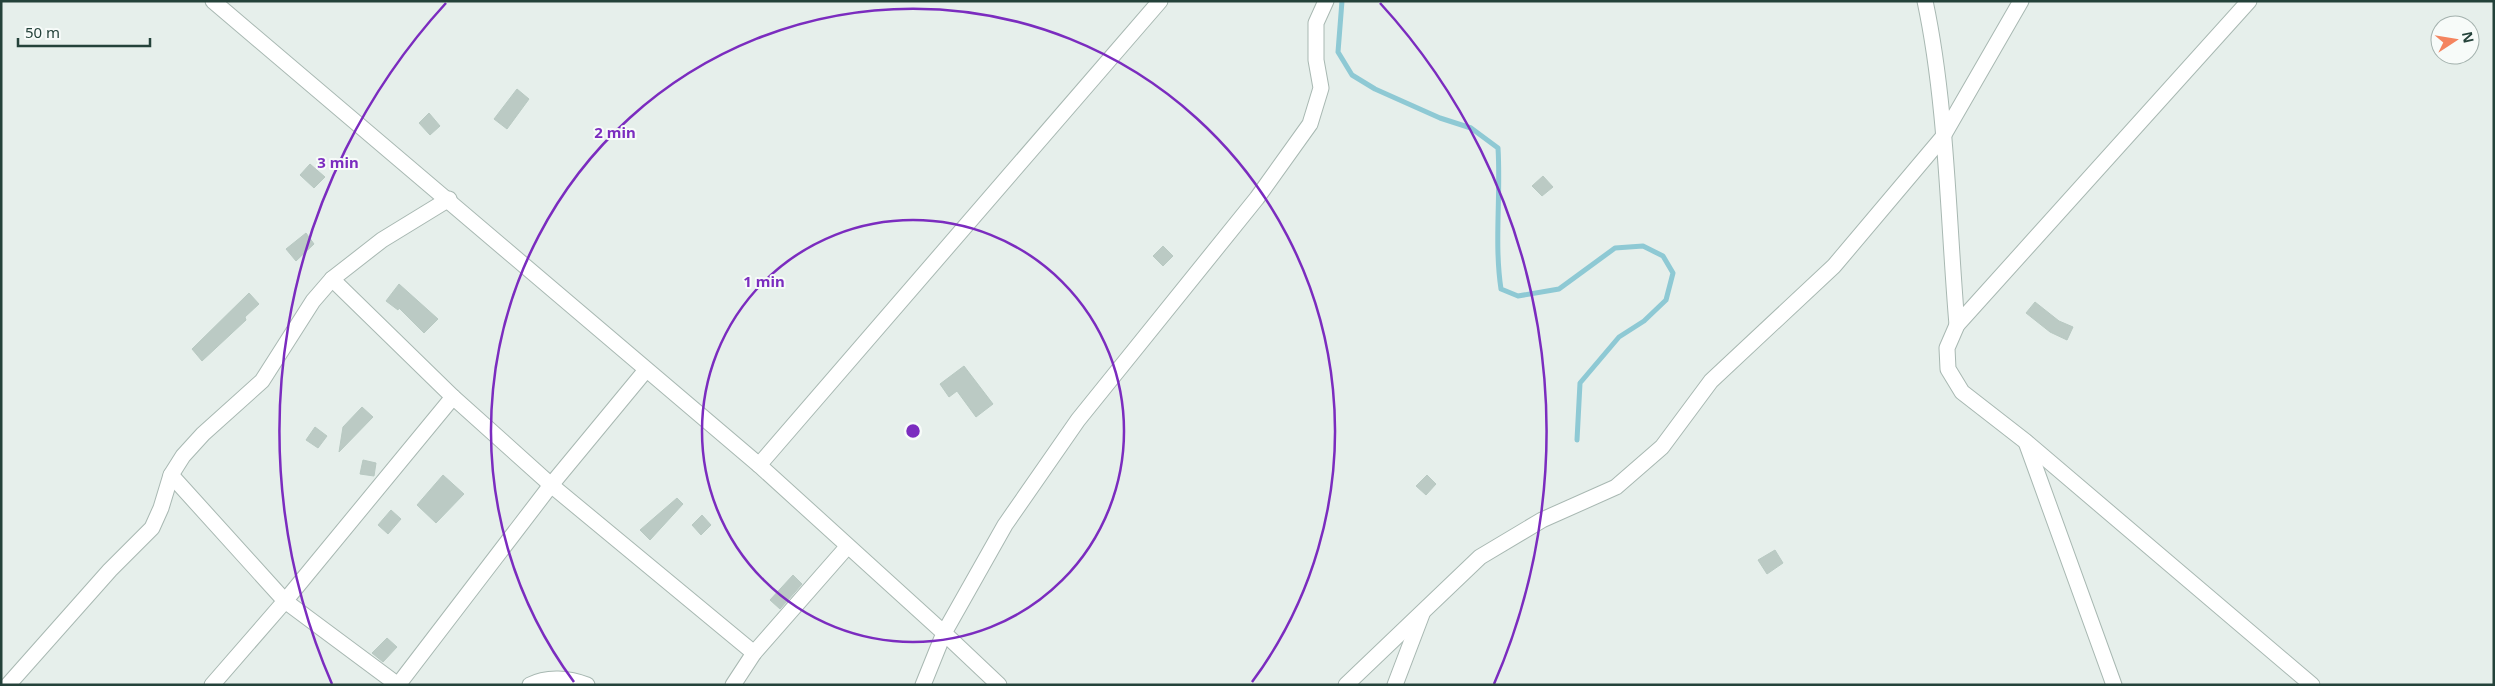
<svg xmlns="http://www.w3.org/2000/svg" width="2495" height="686" font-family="'Noto Sans',sans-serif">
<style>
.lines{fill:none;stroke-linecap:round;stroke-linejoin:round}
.stream{stroke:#8ec9d4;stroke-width:5}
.building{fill:#bbcac4;stroke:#b8c9c2}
.minor-casing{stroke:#a8b8b2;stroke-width:17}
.minor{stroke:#fff;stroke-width:15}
.ring{fill:none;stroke:#7b2cbf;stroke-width:2.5}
.centre{fill:#7b2cbf;stroke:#f7fbf9;stroke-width:2.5}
.ring-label{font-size:15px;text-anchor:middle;font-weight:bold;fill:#7b2cbf;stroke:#f7fbf9;stroke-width:4;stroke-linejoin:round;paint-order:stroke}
</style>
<rect width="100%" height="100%" fill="#e6efeb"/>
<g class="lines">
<path class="stream" d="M1342 1 1338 52 1352 75 1375 89 1440 118 1471 128 1498 148C1501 195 1494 243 1501 289L1518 296 1559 289 1615 248 1643 246 1663 256 1673 273 1666 300 1644 321 1619 337 1580 383 1577 440"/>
</g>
<g class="building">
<polygon points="517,89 529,99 507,129 494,119"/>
<polygon points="429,113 440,126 430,135 419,123"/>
<polygon points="310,164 325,177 314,188 300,175"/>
<polygon points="1543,176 1553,187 1542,196 1532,186"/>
<polygon points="306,233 314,244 296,261 286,249"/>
<polygon points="1163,246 1173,256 1163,266 1153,256"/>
<polygon points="399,284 438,319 424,333 399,308 398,310 386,301"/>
<polygon points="249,293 259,304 245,317 246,320 202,361 192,349"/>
<polygon points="2035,302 2059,321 2073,327 2067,340 2050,332 2026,313"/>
<polygon points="964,366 993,404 976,417 957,391 949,397 940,384"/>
<polygon points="362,407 373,417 339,452 343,427"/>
<polygon points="315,427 327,436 318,448 306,440"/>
<polygon points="363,460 376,463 374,476 360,474"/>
<polygon points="443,475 464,494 436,523 417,505"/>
<polygon points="1427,475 1436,484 1426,495 1416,486"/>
<polygon points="677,498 683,504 650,540 640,530"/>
<polygon points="391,510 401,519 388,534 378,525"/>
<polygon points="702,515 711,525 701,535 692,525"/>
<polygon points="1775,550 1783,563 1767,574 1758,560"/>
<polygon points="793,575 802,584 780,609 770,600"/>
<polygon points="387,638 397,647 383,662 372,653"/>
</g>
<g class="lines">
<g class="minor-casing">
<g id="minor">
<polyline points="213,1 759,465 944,633 923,685"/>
<path d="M1925 1C1947 104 1948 220 1957 325"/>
<polyline points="2249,1 1957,325 1947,348 1948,369 1962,392 2025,441 2312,685"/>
<polyline points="332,279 453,397 551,485 754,653"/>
<polyline points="2026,442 2114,685"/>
<polyline points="759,465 1160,1"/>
<polyline points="171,475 285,601 398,685"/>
<polyline points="8,685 110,570 152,528 161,508 171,475 183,456 203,434 262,381 313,301 332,279 382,240 449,199"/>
<polyline points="212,685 285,601 453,397"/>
<polyline points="398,685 551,485 646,370"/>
<path d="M530 685C547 676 569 678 587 685"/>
<polyline points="733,685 754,653 847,547"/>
<polyline points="999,685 944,633 1005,525 1078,420 1257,198 1310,124 1321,88 1316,60 1316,23 1326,1"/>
<polyline points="1346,685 1480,557 1542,520 1616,487 1662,447 1711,381 1834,266 1942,138 2021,1"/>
<polyline points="1395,685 1422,614"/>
</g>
</g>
<use href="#minor" class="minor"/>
</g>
<g class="ring">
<circle cx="913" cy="431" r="211"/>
<path d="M574 682A422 422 0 1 1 1252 682"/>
<path d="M332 684A634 634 0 0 1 446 3M1380 3A634 634 0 0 1 1494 684"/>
</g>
<circle cx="913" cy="431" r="8" class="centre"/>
<g class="ring-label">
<text x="615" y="138">2 min</text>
<text x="338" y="168">3 min</text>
<text x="764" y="287">1 min</text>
</g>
<rect width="2495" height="686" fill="none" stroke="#24423a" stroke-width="5"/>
<g transform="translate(2455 40) rotate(78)"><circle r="24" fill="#f7fbf9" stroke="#a3b1ad"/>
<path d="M0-4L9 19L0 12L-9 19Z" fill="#f4845f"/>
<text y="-8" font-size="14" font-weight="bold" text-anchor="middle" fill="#24423a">N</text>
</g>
<path d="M18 38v8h132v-8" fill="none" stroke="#24423a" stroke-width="2.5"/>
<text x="25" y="38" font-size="15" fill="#24423a" stroke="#f7fbf9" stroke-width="4" paint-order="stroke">50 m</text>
</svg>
